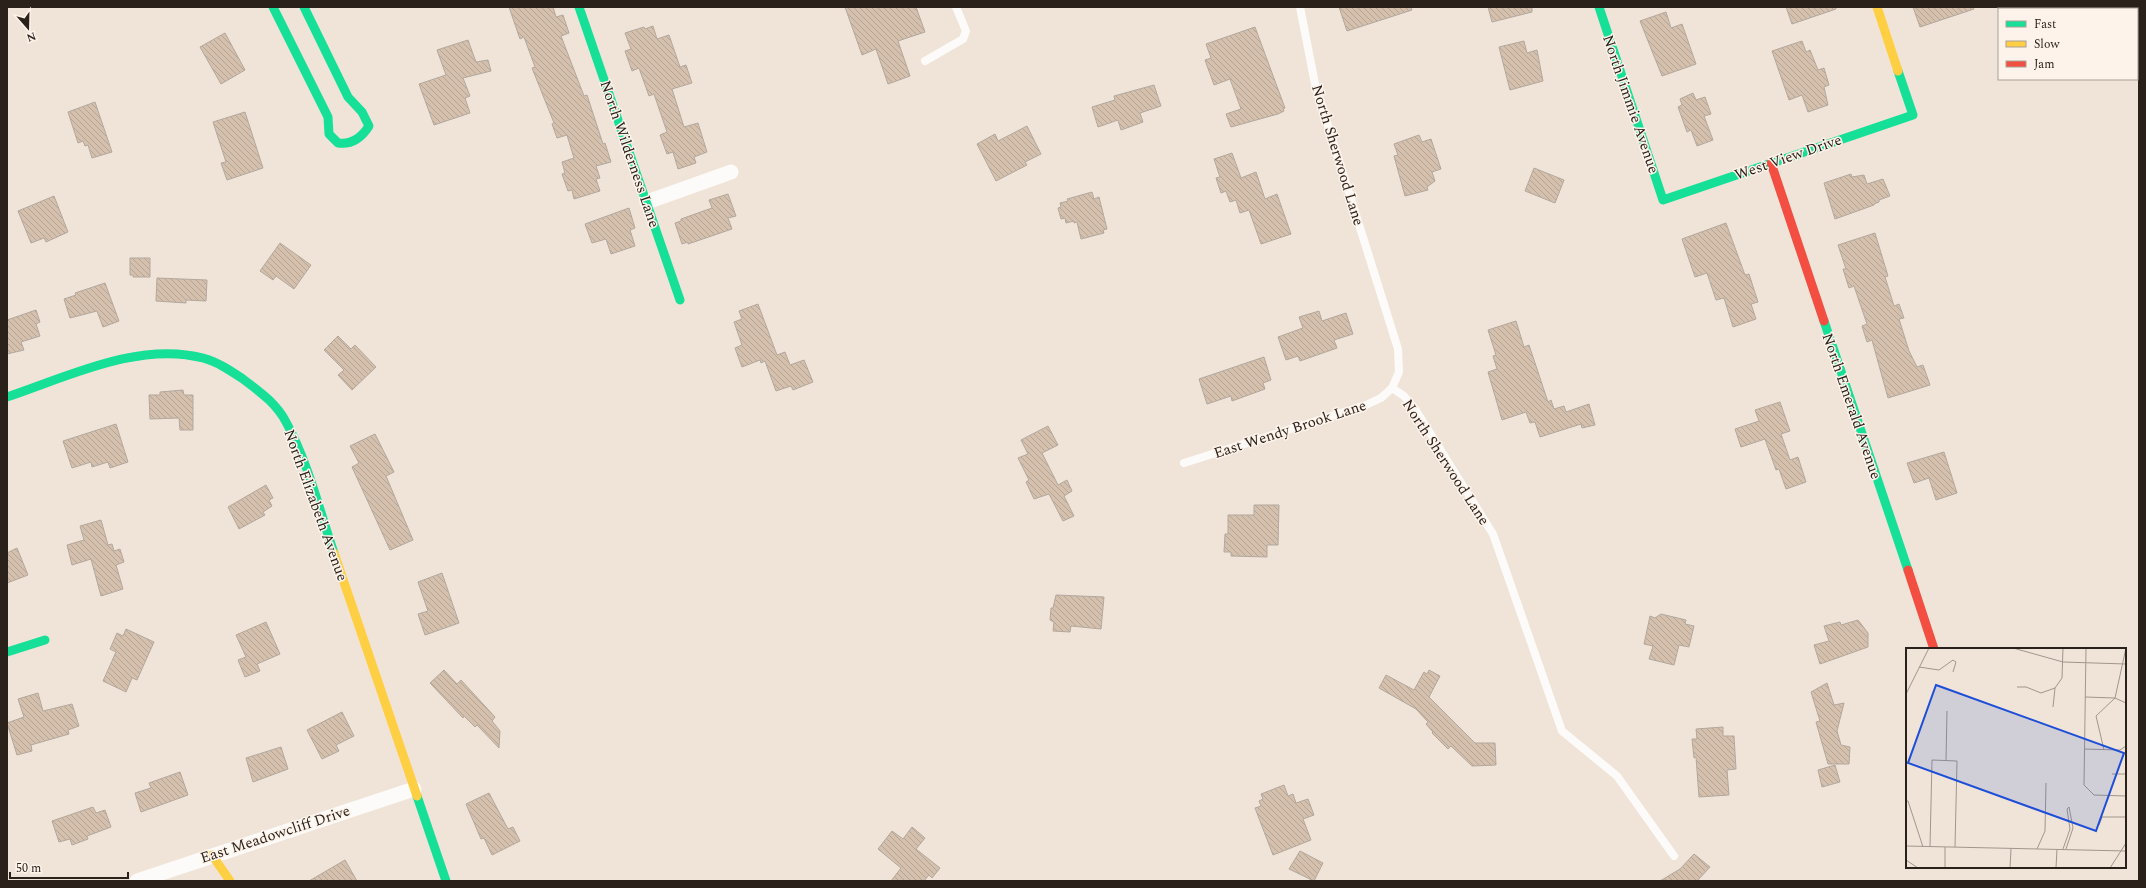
<svg xmlns="http://www.w3.org/2000/svg" width="2146" height="888" font-family="Spectral,serif">
<style>
.building{fill:url(#building-back-hatch);stroke:#b2a89f}
.lines{fill:none;stroke-linecap:round;stroke-linejoin:round}
.lane{stroke:#fdfbf9;stroke-width:8}
.street{stroke:#fdfbf9;stroke-width:15}
.fast{stroke:#16e098;stroke-width:9}
.slow{stroke:#ffcf43;stroke-width:9}
.jam{stroke:#f24e42;stroke-width:9}
.labels{text-anchor:middle;stroke-width:3;stroke-linejoin:round;paint-order:stroke}
.street-label{font-size:15px;fill:#2a221a;stroke:#fdf3eb}
.inset-road{fill:none;stroke:#a1968c;stroke-width:1}
.view{fill:#1d4ed8;fill-opacity:0.15;stroke:#1d4ed8;stroke-width:2}
.inset-edge{fill:none;stroke:#2a221a;stroke-width:2}
</style>
<defs>
<pattern id="building-back-hatch" width="6" height="6" patternUnits="userSpaceOnUse"><rect width="6" height="6" fill="#d4c0ac"/><path d="M-1 5l2 2M0 0l6 6M5-1l2 2" fill="none" stroke="#b6a593"/></pattern>
</defs>
<rect width="100%" height="100%" fill="#f0e4d8"/>
<g class="building">
<polygon points="509,7 553,7 556,17 563,15 569,33 561,36 584,96 587,95 603,144 605,143 611,162 596,166 600,178 596,179 600,191 574,199 572,190 568,191 562,174 565,173 562,162 574,158 567,135 557,138 552,124 554,123 532,68 535,67 524,37 520,39"/>
<polygon points="845,7 916,7 925,32 898,41 910,76 888,84 876,49 862,55"/>
<polygon points="1339,7 1411,7 1412,10 1347,31"/>
<polygon points="1488,7 1532,7 1532,12 1492,22"/>
<polygon points="1786,7 1836,7 1836,9 1792,24"/>
<polygon points="1913,7 1973,7 1974,9 1920,27"/>
<polygon points="1666,12 1671,28 1682,24 1696,64 1662,76 1640,21"/>
<polygon points="653,26 657,39 669,35 680,67 686,65 692,83 672,89 684,127 698,123 707,152 694,157 696,163 678,169 673,152 667,154 660,135 667,132 654,94 649,96 639,68 632,71 625,51 631,49 625,33 644,27 645,29"/>
<polygon points="1255,27 1285,108 1283,109 1284,111 1278,114 1231,127 1226,114 1241,109 1230,79 1214,85 1205,60 1211,58 1206,44"/>
<polygon points="225,33 245,70 221,84 200,47"/>
<polygon points="468,40 476,62 488,60 491,71 463,78 470,96 465,98 470,113 434,125 419,84 446,75 437,50"/>
<polygon points="1524,41 1527,53 1537,50 1543,81 1510,90 1499,47"/>
<polygon points="1802,41 1806,52 1810,50 1818,70 1824,68 1829,85 1824,87 1828,105 1808,112 1802,95 1789,100 1772,51"/>
<polygon points="1154,85 1161,106 1140,113 1143,122 1121,130 1118,120 1098,127 1092,107 1115,100 1114,96"/>
<polygon points="1693,93 1696,100 1705,97 1711,114 1704,116 1713,140 1697,146 1691,130 1687,132 1678,107 1682,105 1680,99"/>
<polygon points="95,102 112,152 92,158 88,145 85,146 83,141 78,143 68,112"/>
<polygon points="245,112 263,168 227,180 221,163 226,162 213,122"/>
<polygon points="1027,126 1041,154 1025,162 1027,165 996,181 977,144 995,134 998,141"/>
<polygon points="1419,135 1422,142 1431,139 1441,169 1432,172 1435,181 1427,187 1428,190 1405,196 1394,156 1398,155 1394,144"/>
<polygon points="1232,153 1241,178 1256,172 1265,199 1277,194 1291,234 1261,244 1249,210 1240,213 1236,200 1230,202 1226,191 1221,193 1216,178 1220,177 1214,159"/>
<polygon points="1534,168 1564,180 1555,203 1525,191"/>
<polygon points="1851,174 1852,177 1864,175 1867,184 1883,179 1890,196 1879,200 1879,202 1874,204 1874,205 1835,219 1824,183"/>
<polygon points="1092,192 1094,199 1099,197 1107,229 1103,230 1104,233 1081,239 1077,222 1074,223 1074,221 1066,223 1065,218 1061,219 1058,208 1061,207 1060,203 1068,201 1067,199"/>
<polygon points="728,194 736,216 728,218 732,229 688,244 688,242 682,244 675,223 681,221 681,219 712,208 709,200"/>
<polygon points="54,196 68,232 46,242 44,238 31,243 18,211"/>
<polygon points="629,208 635,228 630,230 635,246 611,254 606,239 592,243 585,224"/>
<polygon points="1726,223 1745,275 1749,274 1758,302 1751,304 1756,319 1733,327 1724,298 1716,300 1707,273 1695,277 1682,239"/>
<polygon points="1875,233 1888,276 1885,277 1894,306 1899,304 1904,318 1899,319 1909,351 1917,367 1923,365 1930,385 1888,398 1872,340 1867,342 1862,326 1867,324 1854,286 1849,288 1843,269 1846,269 1838,245"/>
<polygon points="280,243 311,265 294,289 276,276 273,280 260,271"/>
<polygon points="130,258 150,258 150,277 133,277 133,275 130,275"/>
<polygon points="157,278 207,280 206,301 186,300 186,303 156,301"/>
<polygon points="105,283 119,321 103,327 97,311 70,318 64,299 76,295 75,293"/>
<polygon points="758,304 777,355 785,352 790,365 804,360 813,382 793,390 791,386 776,391 765,361 761,363 760,360 742,367 735,348 742,345 734,322 742,319 739,311"/>
<polygon points="36,310 40,322 36,324 40,336 21,342 24,350 7,354 7,320"/>
<polygon points="1319,311 1322,321 1346,313 1353,334 1334,340 1337,348 1300,361 1298,356 1286,360 1278,337 1303,328 1299,317"/>
<polygon points="1516,321 1524,347 1529,345 1548,402 1551,400 1554,409 1564,406 1566,412 1589,404 1595,425 1582,428 1581,424 1540,437 1535,422 1530,423 1526,412 1502,420 1488,372 1497,369 1493,356 1496,355 1488,330"/>
<polygon points="338,336 351,349 355,345 376,367 352,390 338,375 344,370 324,350"/>
<polygon points="1264,357 1271,380 1263,383 1265,389 1232,401 1231,396 1207,404 1199,379"/>
<polygon points="183,390 184,395 193,395 193,430 180,430 179,418 150,419 149,395 160,395 160,392"/>
<polygon points="1780,402 1790,431 1781,434 1790,460 1798,457 1806,482 1786,489 1779,469 1776,470 1765,439 1741,447 1735,429 1759,421 1755,410"/>
<polygon points="116,424 128,462 110,468 108,462 92,467 91,462 72,468 63,441"/>
<polygon points="1048,426 1058,445 1042,453 1058,485 1067,480 1072,491 1064,496 1074,516 1063,521 1049,494 1034,499 1026,482 1029,480 1018,458 1028,454 1021,440"/>
<polygon points="375,434 394,472 386,476 413,540 390,550 352,467 359,463 350,446"/>
<polygon points="1944,452 1957,493 1936,500 1929,478 1914,483 1907,463"/>
<polygon points="266,485 273,498 269,500 272,506 263,512 265,515 239,529 228,507"/>
<polygon points="1254,505 1279,505 1278,545 1267,545 1267,557 1231,556 1231,552 1224,552 1225,534 1228,534 1228,515 1254,515"/>
<polygon points="101,520 108,545 112,544 114,551 120,549 124,562 116,565 123,589 101,596 91,559 72,565 67,545 84,540 80,526"/>
<polygon points="17,548 28,575 7,583 7,553"/>
<polygon points="442,573 459,623 425,635 418,614 428,611 418,582"/>
<polygon points="1056,595 1104,597 1101,629 1071,626 1070,632 1053,631 1054,622 1050,620 1051,608 1053,608"/>
<polygon points="1661,614 1686,620 1685,624 1694,626 1689,647 1679,645 1674,665 1649,659 1653,646 1644,644 1650,616 1655,618"/>
<polygon points="1858,620 1868,633 1868,647 1820,664 1814,645 1829,641 1824,626 1840,622 1841,625"/>
<polygon points="266,622 280,654 257,664 260,671 245,677 238,660 246,657 236,635"/>
<polygon points="126,629 154,642 137,680 132,678 126,692 103,681 116,652 110,649 117,633 123,636"/>
<polygon points="444,670 457,684 461,680 495,717 492,721 500,731 499,748 477,725 475,727 464,716 463,718 430,683"/>
<polygon points="1429,670 1440,676 1429,697 1475,743 1495,743 1496,765 1472,766 1451,746 1448,749 1432,733 1433,732 1426,724 1428,722 1416,709 1379,688 1386,675 1414,690 1424,672 1427,674"/>
<polygon points="1827,683 1834,705 1844,703 1837,731 1841,745 1850,747 1849,764 1828,764 1816,722 1820,721 1811,692"/>
<polygon points="38,693 43,711 72,704 79,726 68,730 69,734 31,745 32,751 17,755 7,723 24,717 18,699"/>
<polygon points="342,712 354,736 336,745 339,751 322,759 307,730"/>
<polygon points="1723,727 1723,736 1734,736 1736,769 1727,770 1729,795 1699,797 1696,757 1694,758 1692,739 1697,739 1696,729"/>
<polygon points="281,747 288,769 253,782 246,758"/>
<polygon points="1835,765 1840,782 1822,787 1818,770"/>
<polygon points="180,772 188,795 141,812 135,793 151,788 149,783"/>
<polygon points="1284,785 1288,796 1293,794 1296,803 1308,799 1314,815 1303,819 1311,840 1273,855 1255,808 1261,806 1259,801 1263,799 1261,794"/>
<polygon points="489,793 508,829 513,827 520,841 492,855 484,838 481,839 466,804"/>
<polygon points="93,807 96,813 105,810 111,827 87,836 88,839 72,845 70,839 59,842 52,821"/>
<polygon points="912,827 925,838 916,849 940,868 932,878 929,875 924,881 891,881 901,868 878,849 892,831 903,839"/>
<polygon points="1300,851 1323,863 1314,881 1289,869"/>
<polygon points="1694,854 1710,867 1697,881 1660,881 1680,869"/>
<polygon points="345,860 357,881 309,881"/>
</g>
<g class="lines">
<g class="lane">
<polyline points="1300,7 1315,84 1398,349 1399,372 1392,388 1404,396 1415,409 1493,534 1562,731 1617,776 1674,856"/>
<polyline points="925,61 963,39 966,31 956,7"/>
<polyline points="1184,463 1366,405 1381,398 1392,388"/>
</g>
<g class="street">
<polyline points="647,202 731,172"/>
<polyline points="137,881 414,789"/>
</g>
<g class="fast">
<path d="M273 7 328 117 329 134 338 143C352 145 362 137 369 126L362 112 348 97 304 7"/>
<polyline points="579,7 680,300"/>
<polyline points="1599,7 1663,200 1913,115 1898,71"/>
<polyline points="1824,321 1908,570"/>
<path d="M7 397C67 377 139 341 203 358 218 362 231 371 243 379 260 392 276 403 286 422 308 462 319 509 334 553"/>
<polyline points="7,652 45,640"/>
<polyline points="417,796 446,881"/>
</g>
<g class="slow">
<polyline points="1877,7 1898,71"/>
<polyline points="334,553 417,796"/>
<polyline points="212,855 230,881"/>
</g>
<g class="jam">
<polyline points="1771,163 1824,321"/>
<polyline points="1908,570 1934,649"/>
</g>
</g>
<g class="labels">
<g class="street-label">
<text transform="translate(1631 104) rotate(71)" y="5">North Jimmie Avenue</text>
<text transform="translate(630 154) rotate(71)" y="5">North Wilderness Lane</text>
<text transform="translate(1338 155) rotate(73)" y="5">North Sherwood Lane</text>
<text transform="translate(1788 157) rotate(-19)" y="5">West View Drive</text>
<text transform="translate(1852 406) rotate(71)" y="5">North Emerald Avenue</text>
<text transform="translate(1290 429) rotate(-18)" y="5">East Wendy Brook Lane</text>
<text transform="translate(1446 462) rotate(57)" y="5">North Sherwood Lane</text>
<text transform="translate(316 505) rotate(70)" y="5">North Elizabeth Avenue</text>
<text transform="translate(275 834) rotate(-18)" y="5">East Meadowcliff Drive</text>
</g>
</g>
<g transform="translate(1906 648)">
<rect width="220" height="220" fill="#f0e4d8"/>
<path class="inset-road" d="M107 0 157 14 220 16M180 0 178 137 188 147 220 148M13 19 33 22 47 12 50 14 47 24M111 39H120L135 45 149 40 156 30 157 0M0 46 23 0M179 49 209 50 220 55M147 59 149 40M178 101 214 102 220 98M198 102 190 68 209 50 220 0M40 112 41 63M206 126H220M0 153H2L17 199M193 177 196 169H220M0 198 220 203M24 199 26 112 51 113 49 199M131 201 139 183 140 135M157 201 164 181 161 161 163 159 167 180 160 201M0 212 12 220M39 220V199M104 220 105 201M150 220 151 201M204 220 220 195"/>
<path class="view" d="M30 37 218 105 190 183 2 115Z"/>
<rect width="220" height="220" class="inset-edge"/>
</g>
<rect width="2146" height="888" fill="none" stroke="#2a221a" stroke-width="16"/>
<rect x="1998" y="8" width="140" height="72" fill="#fdf3eb" stroke="#a99f97"/>
<rect x="2006" y="21" width="20" height="6" fill="#16e098" stroke="#a99f97"/>
<text x="2034" y="28" font-size="12" fill="#2a221a">Fast</text>
<rect x="2006" y="41" width="20" height="6" fill="#ffcf43" stroke="#a99f97"/>
<text x="2034" y="48" font-size="12" fill="#2a221a">Slow</text>
<rect x="2006" y="61" width="20" height="6" fill="#f24e42" stroke="#a99f97"/>
<text x="2034" y="68" font-size="12" fill="#2a221a">Jam</text>
<g transform="translate(28 28) rotate(160)" stroke="#fdf3eb" stroke-width="3" paint-order="stroke">
<path d="M0-3L7 15L0 10L-7 15Z" fill="#2a221a"/>
<text y="-6" font-size="11" font-weight="bold" text-anchor="middle" fill="#2a221a">N</text>
</g>
<path d="M10 872v6h118v-6" fill="none" stroke="#2a221a" stroke-width="2"/>
<text x="16" y="872" font-size="12" fill="#2a221a" stroke="#fdf3eb" stroke-width="3" paint-order="stroke">50 m</text>
</svg>
